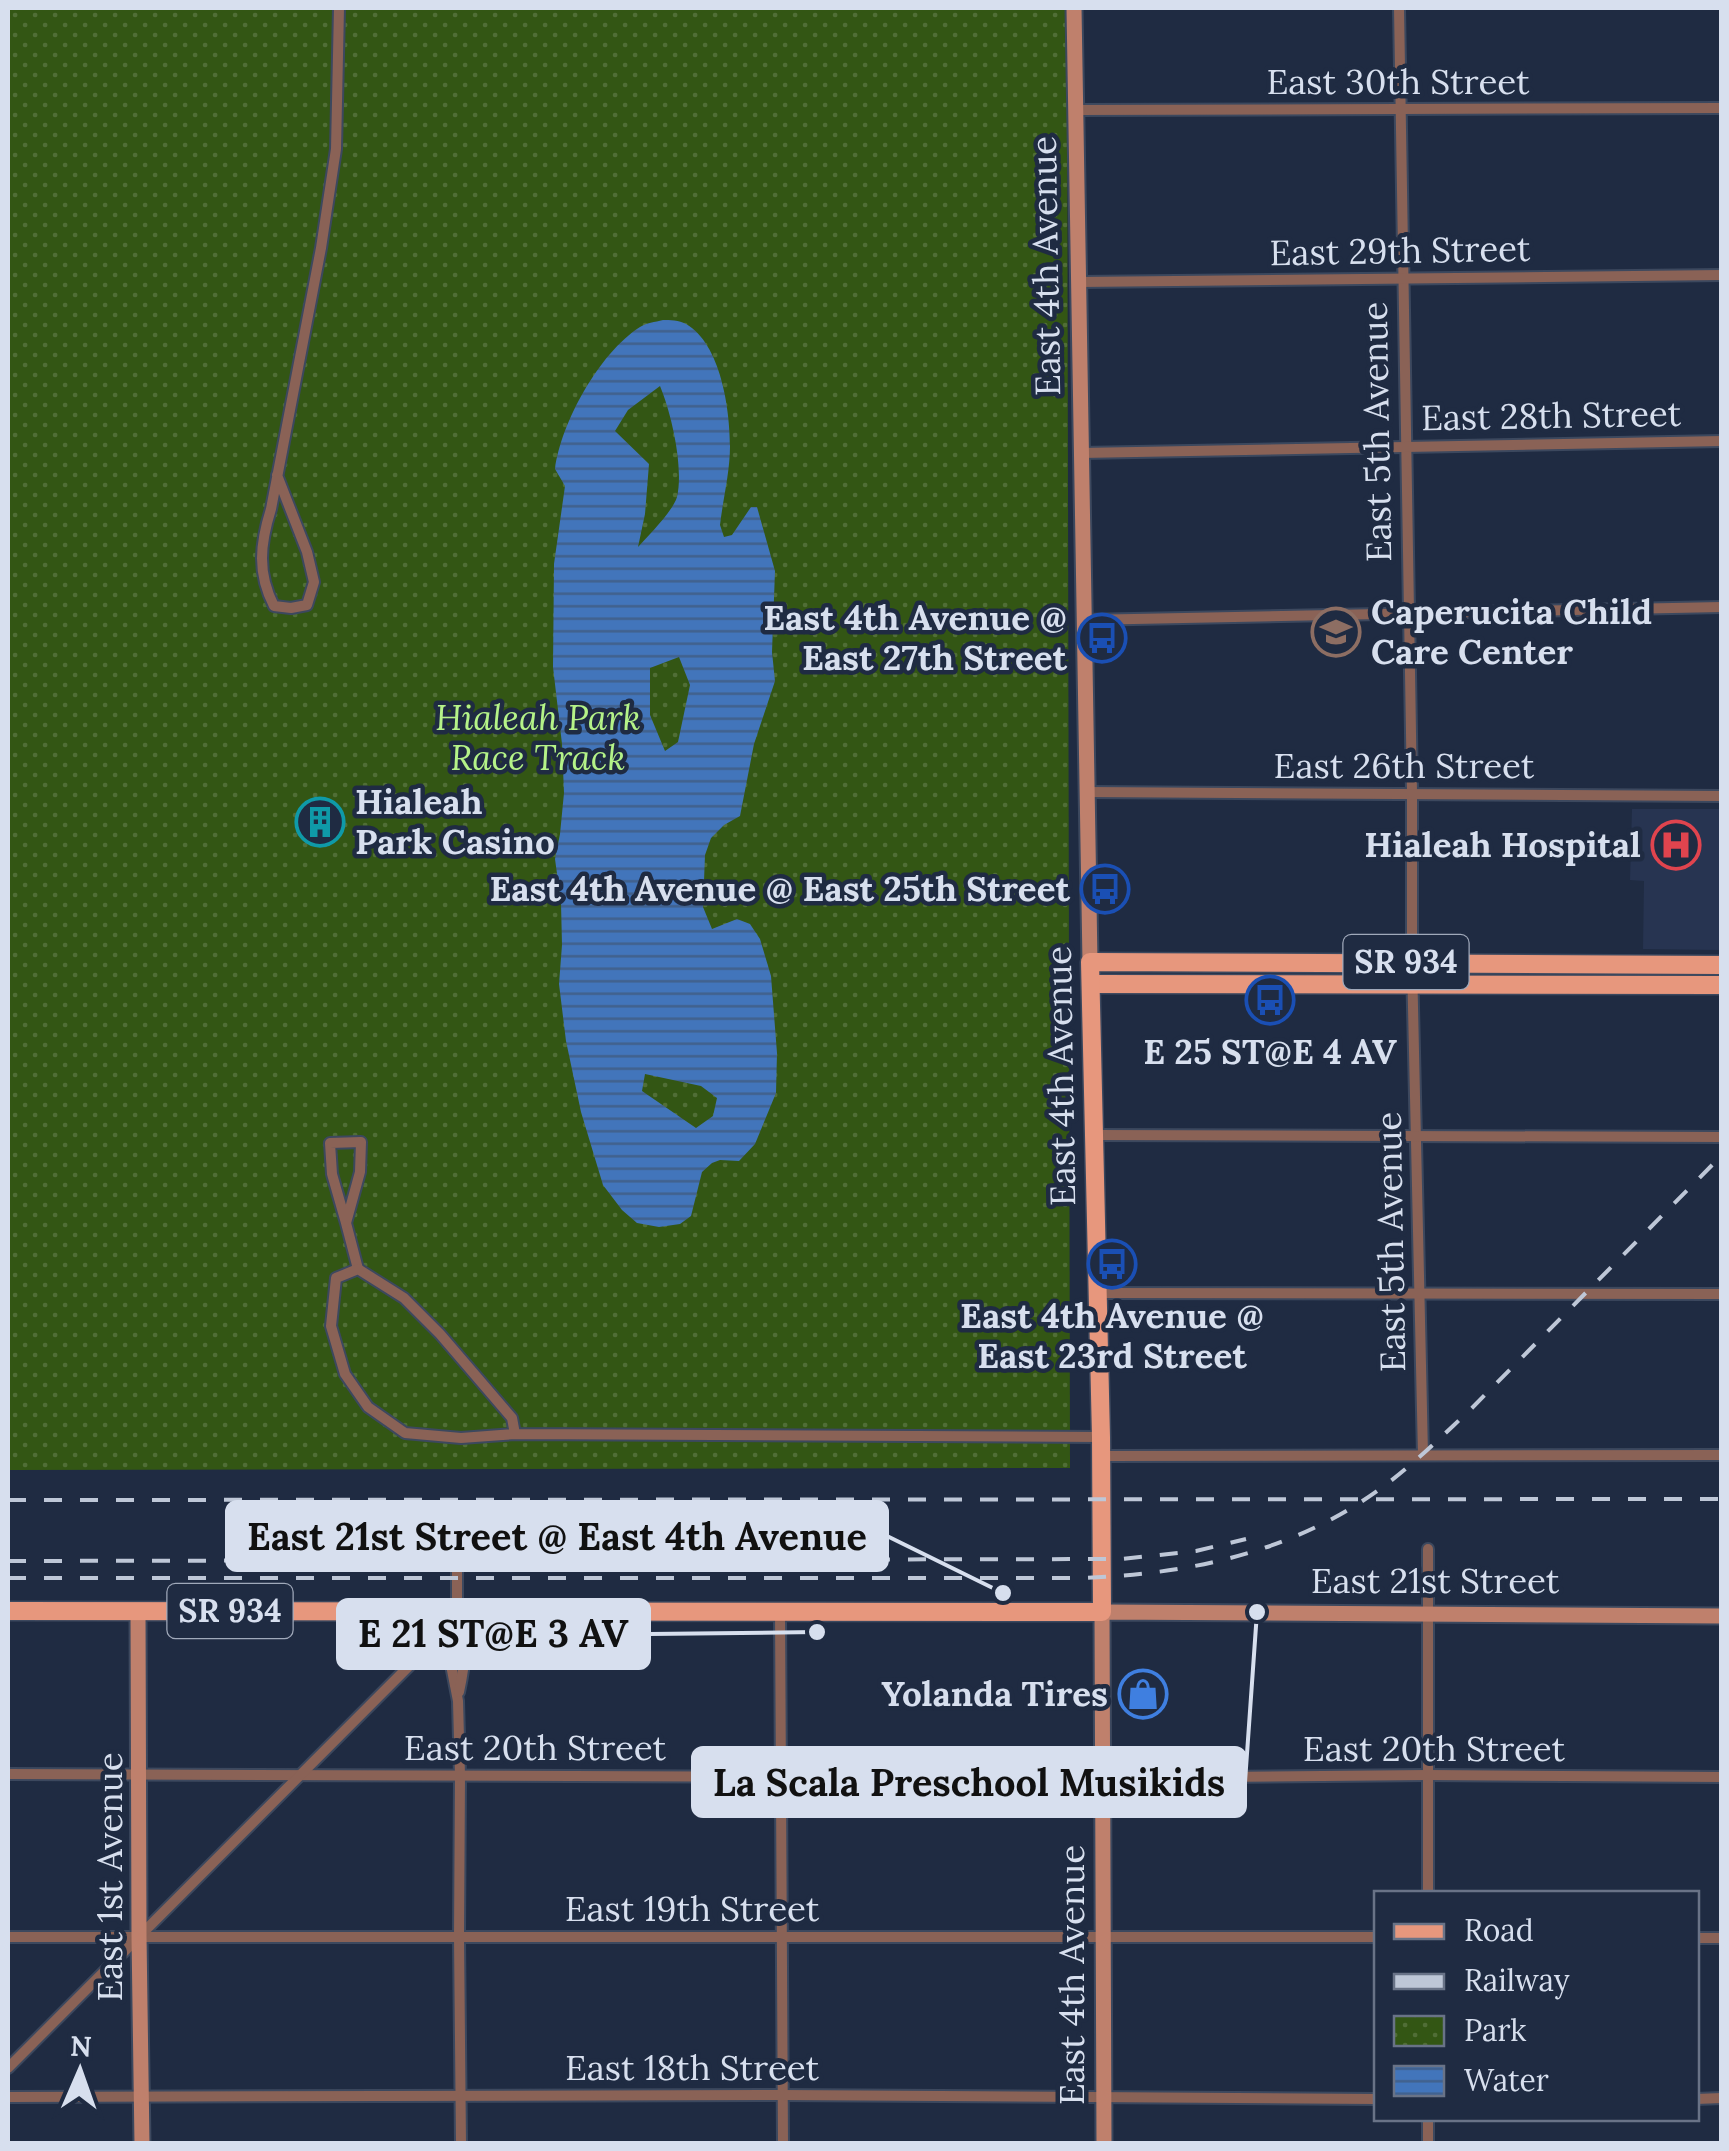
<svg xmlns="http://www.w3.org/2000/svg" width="1729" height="2151" font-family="Lora,serif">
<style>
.built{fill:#273451}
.park{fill:url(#park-dots)}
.water{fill:url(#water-rules);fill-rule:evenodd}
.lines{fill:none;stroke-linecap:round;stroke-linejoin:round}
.street-casing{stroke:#3c485e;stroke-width:14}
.secondary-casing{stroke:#3c485e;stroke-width:19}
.primary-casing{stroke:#3c485e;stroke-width:21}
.street{stroke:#8a6256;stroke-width:10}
.secondary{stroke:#bf806c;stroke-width:15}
.primary{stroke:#e7977d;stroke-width:18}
.rail{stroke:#bec7d7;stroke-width:4;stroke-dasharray:18 18;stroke-linecap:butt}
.labels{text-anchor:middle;stroke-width:9;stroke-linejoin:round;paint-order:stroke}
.shield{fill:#1f2b42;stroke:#a0a9ba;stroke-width:2.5}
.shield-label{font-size:32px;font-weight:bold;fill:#d7dfee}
.street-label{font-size:35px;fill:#d7dfee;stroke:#1f2b42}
.poi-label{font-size:35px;font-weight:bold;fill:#d7dfee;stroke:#1f2b42;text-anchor:end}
.park-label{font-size:35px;font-style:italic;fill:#b5f388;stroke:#1f2b42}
.leader{fill:none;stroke:#d7dfee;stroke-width:4}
.callout-dot{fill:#d7dfee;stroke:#1f2b42;stroke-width:4}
.callout{fill:#d7dfee;stroke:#d7dfee;stroke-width:4}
.callout-label{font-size:38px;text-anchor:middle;font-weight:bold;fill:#111}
</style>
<defs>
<pattern id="park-dots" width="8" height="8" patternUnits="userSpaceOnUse" patternTransform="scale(2.5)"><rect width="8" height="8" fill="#335614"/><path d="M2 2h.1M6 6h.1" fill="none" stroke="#506e36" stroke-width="1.8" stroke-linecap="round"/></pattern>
<pattern id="water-rules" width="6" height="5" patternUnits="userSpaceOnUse" patternTransform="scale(2.5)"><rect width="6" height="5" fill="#4275bb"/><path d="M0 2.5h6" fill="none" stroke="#41618d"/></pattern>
</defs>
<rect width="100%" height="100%" fill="#1f2b42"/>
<polygon class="built" points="1632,809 1721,809 1721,950 1643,949 1644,881 1630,880"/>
<polygon class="park" points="8,8 1067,8 1070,1468 8,1470"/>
<path class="water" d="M663 320C670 320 679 320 686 324 721 344 730 410 730 446 730 472 723 499 720 525L724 537 732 535 751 507H757L775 571 772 652 775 681 754 744 740 816 724 825 711 838 705 855 703 907 712 929 737 919 750 924 760 939 771 976 777 1053 776 1093 755 1144 739 1161 720 1160 712 1163 702 1172 691 1216 680 1224 659 1227 637 1223 622 1210 603 1185 581 1112 566 1041 559 984 562 945 561 903 555 859 560 834 564 793 562 744 553 667 554 564 565 486 555 469C561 423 599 353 640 327 646 323 655 322 663 320ZM660 386C671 412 684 467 677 497 673 511 648 536 638 547L645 514 649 464 615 431 628 410ZM679 657 690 685 678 742 665 751 650 715V668ZM645 1074 701 1086 717 1098 713 1116 696 1128 642 1091Z"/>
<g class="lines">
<g class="street-casing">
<g id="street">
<polyline points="1399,8 1412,793 1412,962 1423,1455"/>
<polyline points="1075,110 1722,108"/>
<polyline points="1079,282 1722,275"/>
<polyline points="1081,453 1722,441"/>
<path d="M277 475 307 552 314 582 307 605 291 608 274 606C257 573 260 544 271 509L321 248 336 149 339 8"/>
<polyline points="1083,620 1722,607"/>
<polyline points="1087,792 1722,796"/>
<polyline points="1094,1135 1722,1137"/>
<polyline points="346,1223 332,1174 330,1143 361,1142 360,1172 346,1223 358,1269"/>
<polyline points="1098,1293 1722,1294"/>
<polyline points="515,1434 512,1418 440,1334 404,1298 358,1269 336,1278 331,1326 345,1374 368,1407 405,1433 461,1438 515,1434 1101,1437"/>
<polyline points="1101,1456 1722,1455"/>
<polyline points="1428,1549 1428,1894"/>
<polyline points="457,1558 457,1610 452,1627 452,1670 458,1701 460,1776 459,1937 461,2144"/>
<polyline points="780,1610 783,2144"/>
<path d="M457 1611C469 1637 465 1664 459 1692"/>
<polyline points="8,1774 1104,1778 1428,1775 1722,1777"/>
<polyline points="8,1937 1376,1937"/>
<polyline points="1696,1938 1722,1938"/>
<polyline points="8,2068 434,1641 442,1639 452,1642"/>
<polyline points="8,2097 782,2095 1376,2099"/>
<polyline points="1696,2099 1722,2098"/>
<polyline points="1428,2144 1428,2118"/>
</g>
</g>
<g class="secondary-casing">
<g id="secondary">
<polyline points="1074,8 1090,962"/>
<polyline points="138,1611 139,1936 142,2144"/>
<polyline points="1104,2144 1102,1612 1722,1616"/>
</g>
</g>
<g class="primary-casing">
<g id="primary">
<polyline points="1091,984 1722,985"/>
<polyline points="8,1611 1102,1612 1101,1437 1090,962 1722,965"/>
</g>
</g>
<use href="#street" class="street"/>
<use href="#secondary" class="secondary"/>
<use href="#primary" class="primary"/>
<g class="rail">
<polyline points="8,1500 1722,1499"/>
<polyline points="8,1561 1122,1559 1196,1551 1246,1539"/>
<path d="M8 1578H1082C1191 1574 1295 1552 1384 1486 1415 1463 1442 1436 1470 1410L1722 1155"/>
</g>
</g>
<defs>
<g id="school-ring" transform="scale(2.5)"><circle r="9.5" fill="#1f2b42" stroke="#8d6e63" stroke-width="1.5"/><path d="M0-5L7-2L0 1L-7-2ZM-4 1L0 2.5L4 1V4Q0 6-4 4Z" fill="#8d6e63"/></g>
<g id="bus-ring" transform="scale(2.5)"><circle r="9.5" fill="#1f2b42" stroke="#1a4fb4" stroke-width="1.5"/><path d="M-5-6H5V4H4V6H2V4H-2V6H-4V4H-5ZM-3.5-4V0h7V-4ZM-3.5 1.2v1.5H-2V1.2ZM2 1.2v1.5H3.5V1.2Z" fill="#1a4fb4"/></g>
<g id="building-ring" transform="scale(2.5)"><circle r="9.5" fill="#1f2b42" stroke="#0f9aa8" stroke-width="1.5"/><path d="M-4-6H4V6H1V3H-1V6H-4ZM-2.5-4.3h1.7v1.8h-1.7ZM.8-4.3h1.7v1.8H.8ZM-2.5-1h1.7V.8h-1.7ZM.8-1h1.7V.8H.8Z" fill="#0f9aa8"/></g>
<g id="hospital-ring" transform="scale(2.5)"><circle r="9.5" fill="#1f2b42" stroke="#e0444e" stroke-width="1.5"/><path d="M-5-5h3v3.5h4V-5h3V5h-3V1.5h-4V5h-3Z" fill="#e0444e"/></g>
<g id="shop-ring" transform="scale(2.5)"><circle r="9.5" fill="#1f2b42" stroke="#3f7fe0" stroke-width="1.5"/><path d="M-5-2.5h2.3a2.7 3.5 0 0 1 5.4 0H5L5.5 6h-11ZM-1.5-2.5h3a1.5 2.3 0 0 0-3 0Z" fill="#3f7fe0"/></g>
</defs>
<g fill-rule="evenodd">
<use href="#school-ring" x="1336" y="632"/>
<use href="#bus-ring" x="1102" y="638"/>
<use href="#building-ring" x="320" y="822"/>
<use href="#hospital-ring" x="1676" y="845"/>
<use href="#bus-ring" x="1105" y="889"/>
<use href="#bus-ring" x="1270" y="1000"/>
<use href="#bus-ring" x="1112" y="1264"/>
<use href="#shop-ring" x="1143" y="1694"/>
</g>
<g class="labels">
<g class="shield">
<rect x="1343.5" y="935" width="125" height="54" rx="8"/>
<rect x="167.5" y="1584" width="125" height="54" rx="8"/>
</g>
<g class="shield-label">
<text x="1406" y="973">SR 934</text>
<text x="230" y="1622">SR 934</text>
</g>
<g class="street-label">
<text x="1398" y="94">East 30th Street</text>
<text transform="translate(1400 251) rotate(-1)" y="12">East 29th Street</text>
<text transform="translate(1046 266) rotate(-91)" y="12">East 4th Avenue</text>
<text transform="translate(1551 416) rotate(-1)" y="12">East 28th Street</text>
<text transform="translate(1377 432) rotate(-91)" y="12">East 5th Avenue</text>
<text x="1404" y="778">East 26th Street</text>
<text transform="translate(1061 1076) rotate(-91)" y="12">East 4th Avenue</text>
<text transform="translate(1391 1242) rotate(-91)" y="12">East 5th Avenue</text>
<text x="1435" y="1593">East 21st Street</text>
<text x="535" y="1760">East 20th Street</text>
<text x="1434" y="1761">East 20th Street</text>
<text transform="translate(110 1877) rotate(-90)" y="12">East 1st Avenue</text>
<text x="692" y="1921">East 19th Street</text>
<text transform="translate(1072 1975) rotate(-90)" y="12">East 4th Avenue</text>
<text x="692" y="2080">East 18th Street</text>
</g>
<g class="poi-label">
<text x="1371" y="624" text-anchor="start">Caperucita Child<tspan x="1371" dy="40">Care Center</tspan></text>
<text x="1067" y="630">East 4th Avenue @<tspan x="1067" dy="40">East 27th Street</tspan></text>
<text x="355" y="814" text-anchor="start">Hialeah<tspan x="355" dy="40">Park Casino</tspan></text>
<text x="1641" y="857">Hialeah Hospital</text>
<text x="1070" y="901">East 4th Avenue @ East 25th Street</text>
<text x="1270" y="1064" text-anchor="middle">E 25 ST@E 4 AV</text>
<text x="1112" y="1328" text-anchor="middle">East 4th Avenue @<tspan x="1112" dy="40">East 23rd Street</tspan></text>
<text x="1108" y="1706">Yolanda Tires</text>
</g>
<g class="park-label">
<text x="538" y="730">Hialeah Park<tspan x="538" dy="40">Race Track</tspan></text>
</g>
</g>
<path class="leader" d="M1003 1593L887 1536M817 1632L649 1634M1257 1612L1245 1782"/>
<g class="callout-dot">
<circle cx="1003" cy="1593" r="10"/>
<circle cx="817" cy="1632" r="10"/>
<circle cx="1257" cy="1612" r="10"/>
</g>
<g class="callout">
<rect x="227" y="1502" width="660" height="68" rx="10"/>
<rect x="338" y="1600" width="311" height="68" rx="10"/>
<rect x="693" y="1748" width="552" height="68" rx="10"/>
</g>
<g class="callout-label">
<text x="557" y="1550">East 21st Street @ East 4th Avenue</text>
<text x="493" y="1647">E 21 ST@E 3 AV</text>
<text x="969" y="1796">La Scala Preschool Musikids</text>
</g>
<rect width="1729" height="2151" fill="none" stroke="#d7dfee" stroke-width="20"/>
<rect x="1374" y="1891" width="325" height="230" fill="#1f2b42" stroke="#697387" stroke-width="2.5"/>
<rect x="1394" y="1924" width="50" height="15" fill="#e7977d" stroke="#697387" stroke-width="2.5"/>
<text x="1464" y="1941" font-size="30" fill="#d7dfee">Road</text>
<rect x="1394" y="1974" width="50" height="15" fill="#bec7d7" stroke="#697387" stroke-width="2.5"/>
<text x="1464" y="1991" font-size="30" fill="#d7dfee">Railway</text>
<rect x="1394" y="2016" width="50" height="30" fill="url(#park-dots)" stroke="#697387" stroke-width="2.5"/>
<text x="1464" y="2041" font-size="30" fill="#d7dfee">Park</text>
<rect x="1394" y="2066" width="50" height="30" fill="url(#water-rules)" stroke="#697387" stroke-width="2.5"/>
<text x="1464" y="2091" font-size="30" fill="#d7dfee">Water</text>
<g transform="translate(80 2071) rotate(2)" stroke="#1f2b42" stroke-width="8" paint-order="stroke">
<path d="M0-8L18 38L0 25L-18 38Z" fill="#d7dfee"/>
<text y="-15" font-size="28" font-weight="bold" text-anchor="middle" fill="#d7dfee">N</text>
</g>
</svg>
